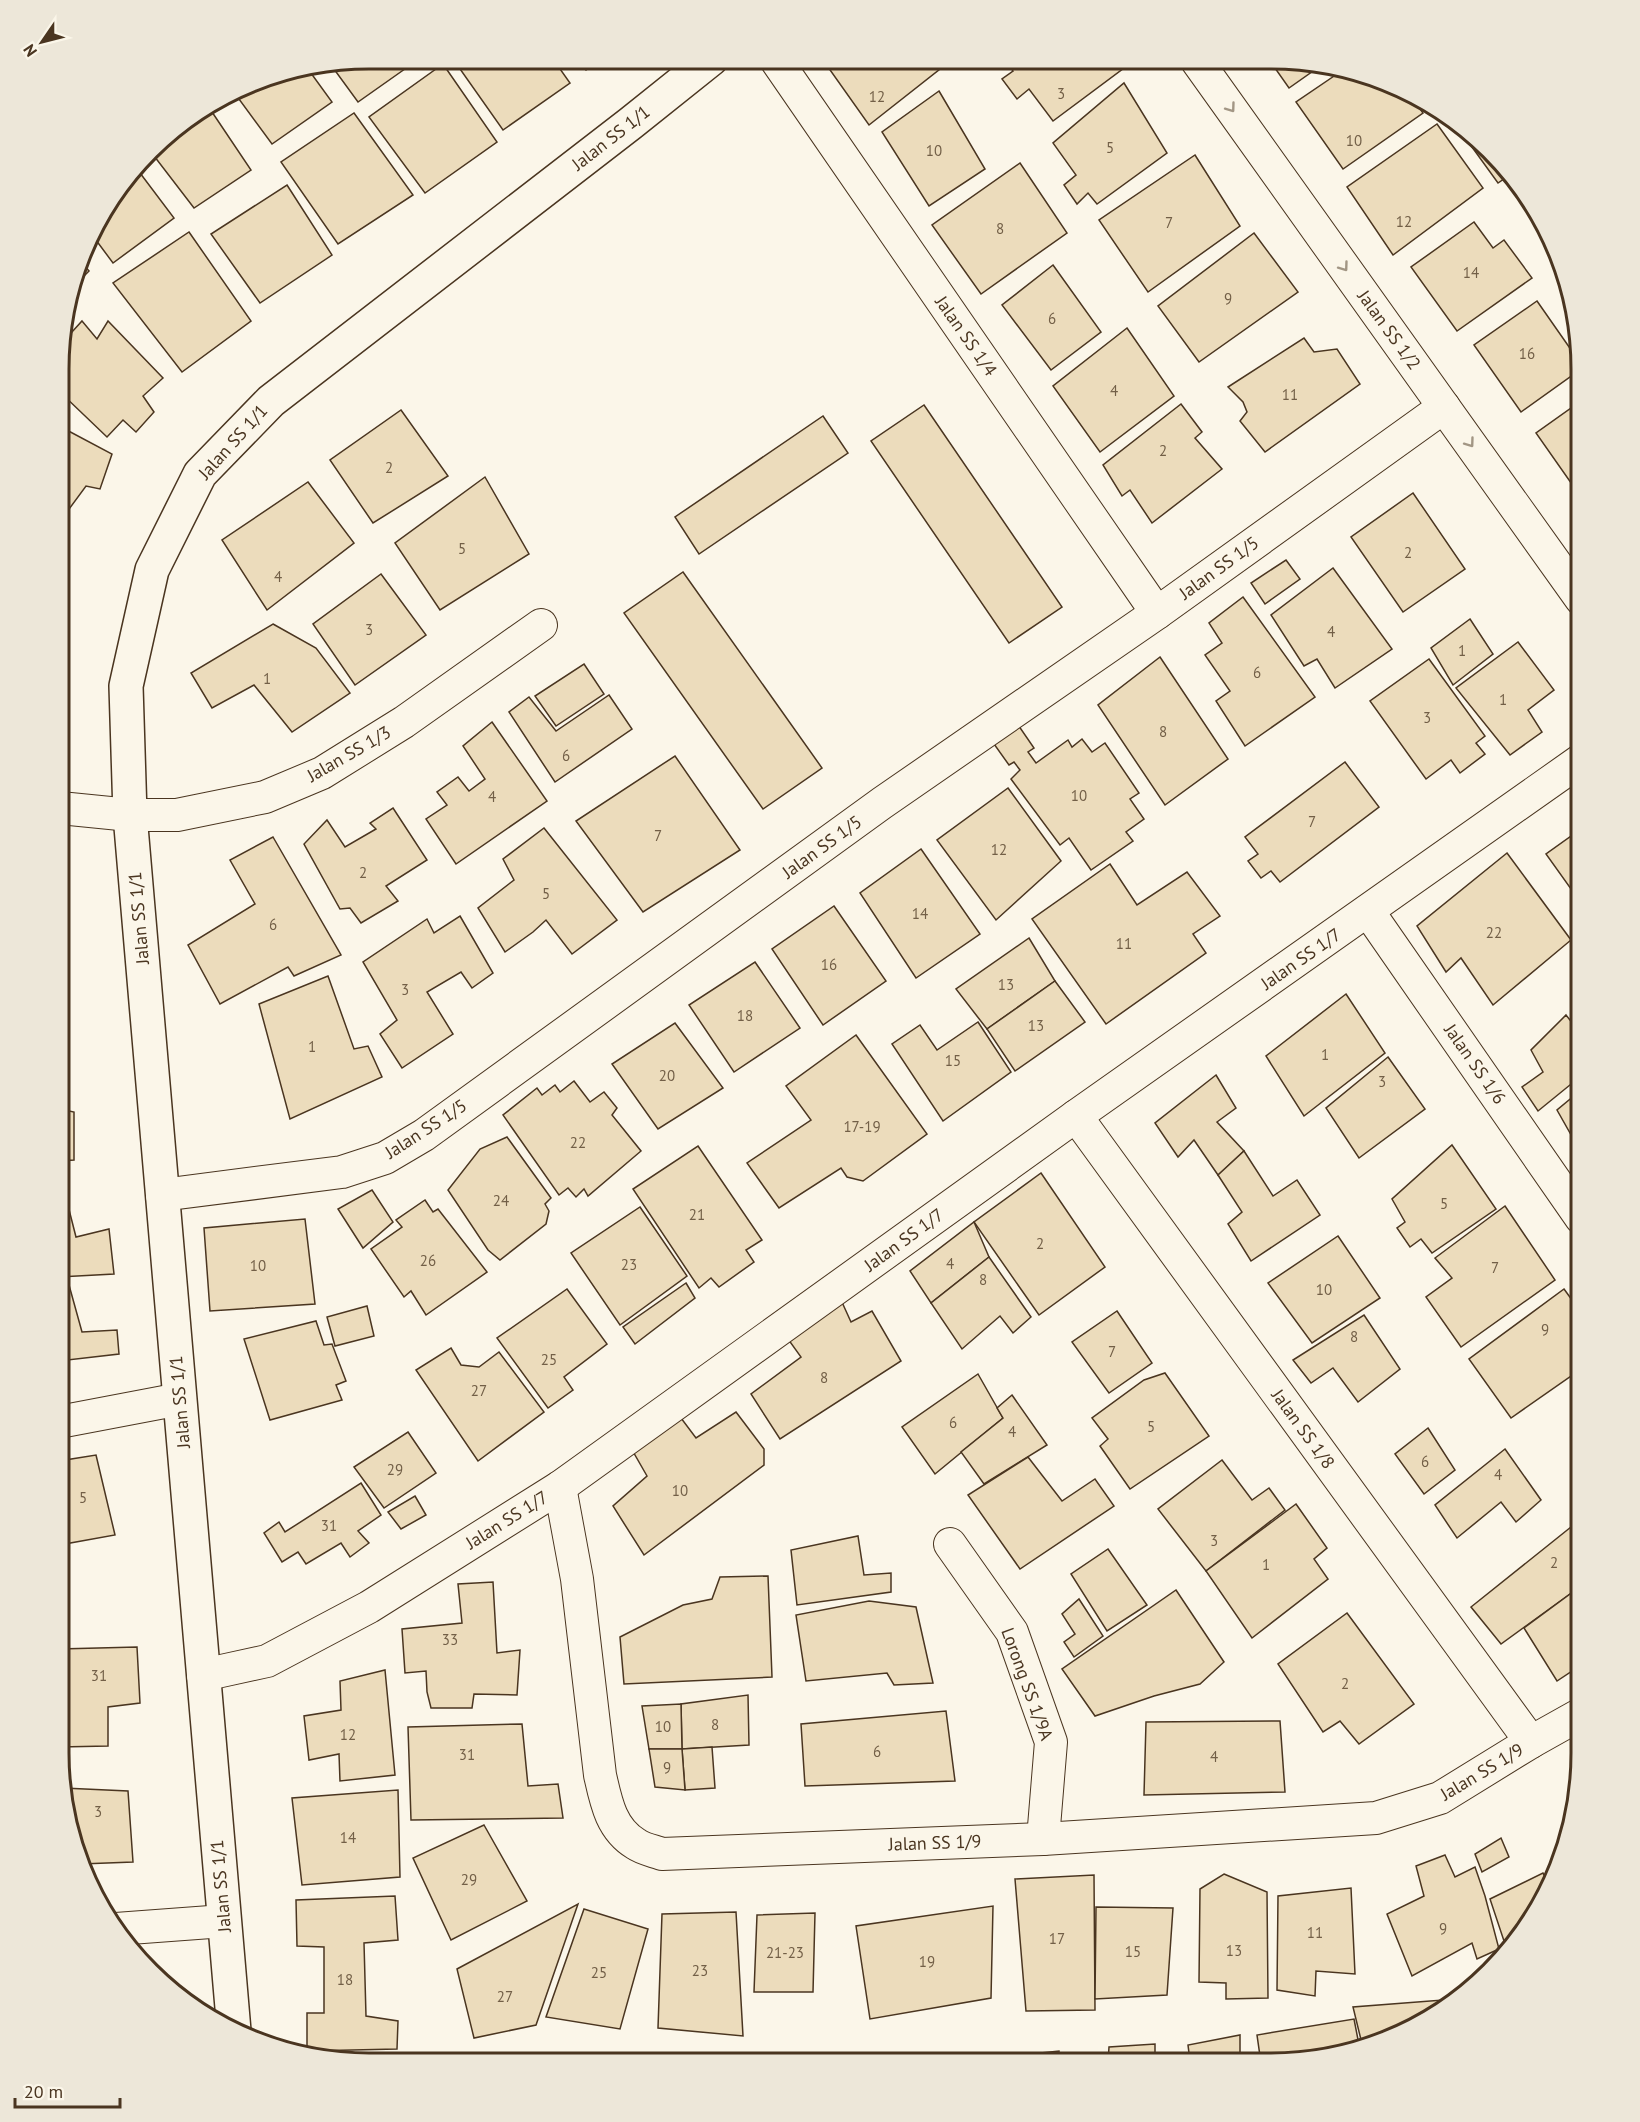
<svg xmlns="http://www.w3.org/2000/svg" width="1640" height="2122" font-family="'PT Sans',sans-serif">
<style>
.building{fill:#ecdcbc;stroke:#4a3520;stroke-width:1.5}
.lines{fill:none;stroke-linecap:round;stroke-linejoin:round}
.minor-casing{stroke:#4a3520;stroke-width:34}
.tertiary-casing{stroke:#4a3520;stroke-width:36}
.minor{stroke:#fbf6e9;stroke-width:32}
.tertiary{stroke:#fbf6e9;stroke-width:33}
.oneway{stroke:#a29684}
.labels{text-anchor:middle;stroke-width:4.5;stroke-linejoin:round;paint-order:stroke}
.number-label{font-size:15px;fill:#725f47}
.street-label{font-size:18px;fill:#4a3520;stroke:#fbf6e9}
.rim{fill:none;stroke:#4a3520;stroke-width:3}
</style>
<rect width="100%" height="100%" fill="#fbf6e9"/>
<g class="building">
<polygon points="369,58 419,59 358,102 331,65"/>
<polygon points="453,59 553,59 570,83 503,130"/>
<polygon points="578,59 602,59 586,70"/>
<polygon points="823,60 934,60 940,69 869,125"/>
<polygon points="1005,60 1119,61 1124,68 1053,121 1029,89 1017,99 1002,79 1013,71"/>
<polygon points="1270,61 1312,61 1323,64 1289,88"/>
<polygon points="443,64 497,142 425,193 369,117"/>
<polygon points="308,69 332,102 272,144 236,95 269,75"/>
<polygon points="1343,70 1389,82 1409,93 1423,113 1343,169 1296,102"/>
<polygon points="1124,83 1167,153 1097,204 1088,193 1077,204 1064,185 1076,175 1053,143"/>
<polygon points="939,91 985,169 929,206 882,132"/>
<polygon points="210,109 251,170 194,208 151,152 165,135"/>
<polygon points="354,113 413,195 338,244 281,162"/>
<polygon points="1451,118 1460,123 1505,165 1511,174 1498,183"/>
<polygon points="1437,124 1483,188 1393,255 1347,187"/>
<polygon points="1195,155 1240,226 1148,292 1099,220"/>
<polygon points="1020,163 1067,233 981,294 932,225"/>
<polygon points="137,169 174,218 113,263 93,236 100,214"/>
<polygon points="287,185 332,255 260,303 211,234"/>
<polygon points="1526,197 1549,232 1555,247 1522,200"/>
<polygon points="1474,222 1493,248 1504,240 1532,278 1457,331 1411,267"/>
<polygon points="189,232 251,321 182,372 113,283"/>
<polygon points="1254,233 1298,292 1199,362 1158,306"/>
<polygon points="83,264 89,271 76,284"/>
<polygon points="1053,265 1101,332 1051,370 1002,305"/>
<polygon points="1537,301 1581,364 1581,369 1521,412 1474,345"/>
<polygon points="82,321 97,339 108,321 163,378 143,396 154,412 136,432 123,420 107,437 61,393 61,369 66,363 61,356 61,344"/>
<polygon points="1127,328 1174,396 1100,452 1053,386"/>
<polygon points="1304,338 1314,352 1337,349 1360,384 1265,452 1240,421 1247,412 1243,402 1228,387"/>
<polygon points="1581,401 1581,487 1576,490 1536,433"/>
<polygon points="1181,404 1202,432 1195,438 1222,469 1152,523 1130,490 1122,496 1103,465"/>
<polygon points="924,405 1062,607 1009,643 871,441"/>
<polygon points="401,410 448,476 373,523 330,460"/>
<polygon points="823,416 848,453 699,554 675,517"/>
<polygon points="61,427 112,454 100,489 86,486 61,520"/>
<polygon points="485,477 529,554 440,610 395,543"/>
<polygon points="308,482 354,543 267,610 222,540"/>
<polygon points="1413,493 1465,569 1403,612 1351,537"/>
<polygon points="1286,560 1300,579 1265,604 1251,583"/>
<polygon points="1333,568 1392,649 1335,688 1317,659 1304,666 1271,615"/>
<polygon points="683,572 822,768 763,809 624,613"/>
<polygon points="381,574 426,635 355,685 313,624"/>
<polygon points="1243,597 1315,697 1245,746 1216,701 1230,691 1205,655 1222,643 1209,623"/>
<polygon points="1470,619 1493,654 1453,685 1431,648"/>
<polygon points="273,624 316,648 350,693 292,732 254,685 212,708 191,673"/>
<polygon points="1518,642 1554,690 1528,710 1542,732 1510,755 1456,688"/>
<polygon points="1160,657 1228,759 1165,805 1098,705"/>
<polygon points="1429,659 1485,736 1476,743 1485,754 1460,773 1451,760 1426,779 1370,701"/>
<polygon points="584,664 604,694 556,726 535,696"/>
<polygon points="609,695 632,729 555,782 509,712 529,697 556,731"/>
<polygon points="1014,719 1034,748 1028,752 1036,763 1068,740 1072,747 1082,739 1092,752 1105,743 1139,793 1130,799 1144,819 1126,832 1133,841 1091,870 1069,838 1060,845 1011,779 1020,770 1014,762 1009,765 989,737"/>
<polygon points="492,722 547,801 456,864 426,819 447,805 437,792 458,777 469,791 485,779 463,746"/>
<polygon points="675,756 740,850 643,912 576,821"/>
<polygon points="1345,762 1379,807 1280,882 1271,871 1261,878 1248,861 1258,854 1245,837"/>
<polygon points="1008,788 1061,861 996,920 937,840"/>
<polygon points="393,808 427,860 386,886 398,901 361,923 350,908 340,909 304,844 327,820 345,847 376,829 370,823"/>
<polygon points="544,828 617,920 572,954 546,920 533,932 505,952 478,908 514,880 503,859"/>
<polygon points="1581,829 1581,903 1546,854"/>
<polygon points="273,837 341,955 294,976 288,967 220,1004 188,945 255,904 230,860"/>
<polygon points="921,849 980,934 916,978 860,893"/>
<polygon points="1507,853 1571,940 1493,1005 1461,958 1446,972 1417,926"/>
<polygon points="1110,864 1137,905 1187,872 1220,916 1193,934 1206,953 1106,1024 1032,919"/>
<polygon points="834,906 886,981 823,1025 772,949"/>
<polygon points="460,916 493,973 472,988 461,972 427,992 453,1034 402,1068 380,1034 397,1020 363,962 427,919 434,933"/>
<polygon points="1029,938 1055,981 987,1029 956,989"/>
<polygon points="755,962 800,1028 734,1072 689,1005"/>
<polygon points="328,976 354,1049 368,1046 382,1077 290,1119 259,1004"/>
<polygon points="1055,981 1085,1022 1015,1071 987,1029"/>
<polygon points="1346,994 1385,1053 1304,1116 1266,1056"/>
<polygon points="1566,1015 1581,1034 1581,1076 1538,1111 1522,1087 1543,1072 1531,1050"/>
<polygon points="978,1022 1011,1072 943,1121 892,1044 920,1025 937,1050"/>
<polygon points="675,1023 723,1088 658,1129 612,1064"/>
<polygon points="856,1035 927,1134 863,1181 847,1177 841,1168 779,1208 747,1163 811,1120 786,1086"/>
<polygon points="1388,1057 1425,1109 1359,1158 1326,1108"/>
<polygon points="1216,1075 1236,1108 1217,1122 1244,1151 1218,1175 1194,1140 1178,1157 1155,1123"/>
<polygon points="574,1081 590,1102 604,1092 617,1108 612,1115 641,1151 588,1196 584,1189 576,1197 568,1188 559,1195 503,1115 537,1088 542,1095 555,1085 560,1092"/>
<polygon points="1581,1090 1581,1133 1574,1140 1557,1110"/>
<polygon points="60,1109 74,1112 74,1160 60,1161"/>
<polygon points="507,1137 551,1198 545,1204 549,1211 546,1224 500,1260 488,1250 448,1190 480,1149"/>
<polygon points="1452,1145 1496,1209 1432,1253 1421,1239 1410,1247 1397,1228 1405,1222 1392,1199"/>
<polygon points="698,1146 762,1240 746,1250 754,1262 719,1287 711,1278 699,1288 633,1189"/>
<polygon points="1244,1151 1273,1196 1297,1180 1320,1215 1251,1261 1228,1224 1242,1212 1218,1175"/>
<polygon points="1041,1173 1105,1267 1039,1315 974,1222"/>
<polygon points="60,1182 62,1182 76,1237 109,1229 114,1274 59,1277"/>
<polygon points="372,1190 393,1222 363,1248 338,1209"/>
<polygon points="425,1200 433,1212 438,1209 487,1272 426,1315 411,1291 404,1297 371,1249 402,1227 396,1220"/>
<polygon points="1505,1206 1555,1280 1461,1347 1426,1297 1452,1278 1435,1258"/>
<polygon points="640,1207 687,1276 620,1325 571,1253"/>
<polygon points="305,1219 315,1304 210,1311 204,1228"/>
<polygon points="974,1222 989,1257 931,1303 910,1271"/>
<polygon points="1338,1236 1380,1298 1312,1343 1268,1283"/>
<polygon points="989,1257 1031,1317 1013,1333 1000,1316 962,1349 931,1303"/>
<polygon points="686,1283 695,1298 635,1344 623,1327"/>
<polygon points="69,1285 82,1332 117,1330 119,1354 59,1361 59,1287"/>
<polygon points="567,1289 607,1344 564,1377 573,1390 548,1408 497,1338"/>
<polygon points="1564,1289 1572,1300 1581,1295 1581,1369 1511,1418 1469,1359"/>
<polygon points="841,1300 851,1322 872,1311 901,1361 780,1439 751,1394 801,1357 788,1339"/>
<polygon points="367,1306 374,1336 335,1346 327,1317"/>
<polygon points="1117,1311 1152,1363 1109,1393 1072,1342"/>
<polygon points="1364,1315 1400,1369 1358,1402 1333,1368 1311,1383 1293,1360"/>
<polygon points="316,1321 324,1345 332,1344 346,1381 336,1385 342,1400 270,1420 244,1339"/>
<polygon points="451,1348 461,1365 479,1367 499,1352 544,1412 478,1461 416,1370"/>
<polygon points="1165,1373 1209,1436 1130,1489 1100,1446 1108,1439 1092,1418 1144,1380"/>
<polygon points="978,1374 1003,1418 935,1474 902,1427"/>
<polygon points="1012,1395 1047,1445 984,1484 961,1452 1003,1418 997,1408"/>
<polygon points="736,1412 764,1449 764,1465 644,1555 613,1506 647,1476 631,1448 681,1418 696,1438"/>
<polygon points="1428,1428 1455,1470 1424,1494 1395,1454"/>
<polygon points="408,1432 436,1473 384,1508 354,1467"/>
<polygon points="1505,1449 1541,1500 1516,1522 1501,1502 1457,1538 1435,1505"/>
<polygon points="96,1455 115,1535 59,1545 59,1461"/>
<polygon points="1028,1457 1062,1501 1095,1479 1114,1506 1020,1569 968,1495"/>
<polygon points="1222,1460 1252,1500 1269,1488 1285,1510 1206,1571 1158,1509"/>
<polygon points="361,1483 381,1515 358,1531 369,1543 350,1557 341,1543 306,1564 298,1552 282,1562 264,1533 279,1522 285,1532"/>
<polygon points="415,1496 426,1515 401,1529 388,1512"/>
<polygon points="1296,1504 1327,1548 1314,1559 1328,1579 1252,1638 1206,1571"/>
<polygon points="1571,1527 1581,1540 1581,1586 1501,1644 1471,1607"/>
<polygon points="858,1536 864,1575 891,1573 891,1592 797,1605 791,1550"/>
<polygon points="1108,1549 1147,1605 1107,1631 1071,1574"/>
<polygon points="768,1576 772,1677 624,1684 620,1637 683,1605 712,1599 720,1577"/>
<polygon points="493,1582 497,1653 520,1650 517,1695 474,1694 472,1708 431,1708 427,1692 426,1671 405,1673 402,1629 462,1623 458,1584"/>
<polygon points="1581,1586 1581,1665 1557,1681 1524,1628"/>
<polygon points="1176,1590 1224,1662 1200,1684 1154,1696 1095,1716 1062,1669"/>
<polygon points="1079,1599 1103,1636 1074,1657 1064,1642 1075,1634 1062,1614"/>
<polygon points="869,1601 916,1607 933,1683 894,1685 887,1673 806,1681 796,1615"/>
<polygon points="1347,1613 1414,1704 1359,1744 1340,1721 1323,1732 1278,1664"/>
<polygon points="137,1647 140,1703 108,1707 108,1746 59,1747 59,1649"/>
<polygon points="385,1670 395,1775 340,1781 339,1754 309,1760 304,1716 341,1710 340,1681"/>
<polygon points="748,1695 749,1745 682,1749 681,1704"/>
<polygon points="681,1704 682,1749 649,1749 642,1706"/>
<polygon points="946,1711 955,1781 805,1786 801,1724"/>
<polygon points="1280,1721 1285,1792 1144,1795 1146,1722"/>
<polygon points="522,1724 528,1786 558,1784 563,1818 411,1820 408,1727"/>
<polygon points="1581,1739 1581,1753 1575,1742"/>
<polygon points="712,1747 715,1788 685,1790 682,1749"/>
<polygon points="649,1749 682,1749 685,1790 655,1787"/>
<polygon points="63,1788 128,1791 133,1862 81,1864 69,1833"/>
<polygon points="398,1790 400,1877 302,1885 292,1798"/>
<polygon points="484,1825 527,1901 451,1940 413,1858"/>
<polygon points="1501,1838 1509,1857 1482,1872 1475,1854"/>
<polygon points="1445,1855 1455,1877 1475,1867 1485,1896 1499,1949 1477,1959 1472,1943 1412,1976 1387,1914 1424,1896 1416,1866"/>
<polygon points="1543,1873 1549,1885 1529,1925 1524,1931 1504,1941 1490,1899"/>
<polygon points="1224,1874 1267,1892 1268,1998 1226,1999 1226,1983 1199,1982 1200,1889"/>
<polygon points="1094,1875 1095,2010 1026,2011 1015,1879"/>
<polygon points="1351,1888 1355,1974 1316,1971 1315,1996 1277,1990 1278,1896"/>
<polygon points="395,1896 398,1940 364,1943 366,2016 398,2021 397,2049 307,2051 307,2013 324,2013 324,1947 297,1946 296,1900"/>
<polygon points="578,1904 536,2025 474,2038 457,1969"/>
<polygon points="993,1906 991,1998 870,2019 856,1926"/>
<polygon points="1096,1907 1173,1908 1167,1995 1095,1999"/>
<polygon points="584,1909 648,1929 620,2029 546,2017"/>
<polygon points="736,1912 743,2036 658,2028 662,1914"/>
<polygon points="815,1913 813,1992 754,1992 757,1915"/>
<polygon points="1443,2000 1445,2007 1408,2031 1363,2048 1353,2007"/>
<polygon points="1354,2019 1360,2050 1351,2053 1261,2063 1257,2035"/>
<polygon points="1240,2035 1240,2063 1161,2063 1190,2061 1188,2045"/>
<polygon points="1155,2044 1155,2063 1108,2063 1109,2047"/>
<polygon points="1059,2051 1060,2063 992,2063 991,2058"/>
<polygon points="661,2054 663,2062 550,2061"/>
</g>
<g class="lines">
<g class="minor-casing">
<g id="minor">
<polyline points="776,60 1157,613"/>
<polyline points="1197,61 1581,599"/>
<polyline points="60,808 130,815 177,815 265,797 322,773 404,722 541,625"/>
<polyline points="1368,911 1581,1218"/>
<polyline points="1076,1116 1531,1742"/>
<polyline points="162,1195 342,1172 385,1158 424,1135 882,803 1157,613 1444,407"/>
<polyline points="59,1422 180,1399"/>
<path d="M560 1487 577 1579 600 1775C606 1802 611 1829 636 1844 643 1849 654 1851 662 1854L1043 1839 1376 1818 1440 1798 1531 1742 1581 1714"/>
<polyline points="950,1544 1012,1632 1051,1742 1043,1839"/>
<polyline points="203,1675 267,1661 369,1607 560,1487 1076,1116 1581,760"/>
<polyline points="116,1929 224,1921"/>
</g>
</g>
<g class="tertiary-casing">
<polyline id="tertiary" points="234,2031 130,815 126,686 152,570 200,474 271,401 631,123 711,59"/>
</g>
<use href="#minor" class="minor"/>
<use href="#tertiary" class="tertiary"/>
</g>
<defs><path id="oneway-chevron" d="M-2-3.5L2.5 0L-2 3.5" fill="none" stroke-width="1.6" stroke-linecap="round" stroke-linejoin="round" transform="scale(1.5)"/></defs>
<g class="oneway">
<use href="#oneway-chevron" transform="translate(1231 108) rotate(54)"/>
<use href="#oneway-chevron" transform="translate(1344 267) rotate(54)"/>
<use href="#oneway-chevron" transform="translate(1470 443) rotate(54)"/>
</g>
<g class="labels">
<g class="number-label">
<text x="1061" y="99">3</text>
<text x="877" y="102">12</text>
<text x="1354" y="146">10</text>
<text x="1110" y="153">5</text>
<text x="934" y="156">10</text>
<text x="1404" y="227">12</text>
<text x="1169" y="228">7</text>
<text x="1000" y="234">8</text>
<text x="1471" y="278">14</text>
<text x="1228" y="304">9</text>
<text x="1052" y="324">6</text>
<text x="1527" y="359">16</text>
<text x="1114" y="396">4</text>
<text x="1290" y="400">11</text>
<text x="1163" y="456">2</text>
<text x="389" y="473">2</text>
<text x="462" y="554">5</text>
<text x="1408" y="558">2</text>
<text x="278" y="582">4</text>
<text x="369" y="635">3</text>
<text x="1331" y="637">4</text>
<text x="1462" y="656">1</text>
<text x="1257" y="678">6</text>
<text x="267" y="684">1</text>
<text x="1503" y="705">1</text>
<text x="1427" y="723">3</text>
<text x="1163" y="737">8</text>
<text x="566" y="761">6</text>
<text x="1079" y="801">10</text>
<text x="492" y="802">4</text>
<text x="1312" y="827">7</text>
<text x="658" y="841">7</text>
<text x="999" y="855">12</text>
<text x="363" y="878">2</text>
<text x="546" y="899">5</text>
<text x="920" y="919">14</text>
<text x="273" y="930">6</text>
<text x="1494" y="938">22</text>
<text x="1124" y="949">11</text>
<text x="829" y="970">16</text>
<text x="1006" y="990">13</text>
<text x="405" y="995">3</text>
<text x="745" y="1021">18</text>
<text x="1036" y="1031">13</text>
<text x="312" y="1052">1</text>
<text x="1325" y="1060">1</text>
<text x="953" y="1066">15</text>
<text x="667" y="1081">20</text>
<text x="1382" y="1087">3</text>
<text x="862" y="1132">17-19</text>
<text x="578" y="1148">22</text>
<text x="501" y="1206">24</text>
<text x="1444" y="1209">5</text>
<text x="697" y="1220">21</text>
<text x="1040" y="1249">2</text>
<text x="428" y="1266">26</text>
<text x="950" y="1269">4</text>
<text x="629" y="1270">23</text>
<text x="258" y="1271">10</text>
<text x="1495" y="1273">7</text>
<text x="983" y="1285">8</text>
<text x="1324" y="1295">10</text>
<text x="1545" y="1335">9</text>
<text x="1354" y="1342">8</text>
<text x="1112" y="1357">7</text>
<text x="549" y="1365">25</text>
<text x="824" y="1383">8</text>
<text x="479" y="1396">27</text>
<text x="953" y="1428">6</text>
<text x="1151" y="1432">5</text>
<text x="1012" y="1437">4</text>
<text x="1425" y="1467">6</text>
<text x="395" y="1475">29</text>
<text x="1498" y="1480">4</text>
<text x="680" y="1496">10</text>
<text x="83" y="1503">5</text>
<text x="329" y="1531">31</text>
<text x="1214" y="1546">3</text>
<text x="1554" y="1568">2</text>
<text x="1266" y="1570">1</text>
<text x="450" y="1645">33</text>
<text x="99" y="1681">31</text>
<text x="1345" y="1689">2</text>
<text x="715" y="1730">8</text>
<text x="663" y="1732">10</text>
<text x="348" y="1740">12</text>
<text x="877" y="1757">6</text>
<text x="467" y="1760">31</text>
<text x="1214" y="1762">4</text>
<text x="667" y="1773">9</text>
<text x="98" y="1817">3</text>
<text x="348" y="1843">14</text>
<text x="469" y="1885">29</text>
<text x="1443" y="1934">9</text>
<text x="1315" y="1938">11</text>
<text x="1057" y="1944">17</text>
<text x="1234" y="1956">13</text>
<text x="1133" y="1957">15</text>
<text x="785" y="1958">21-23</text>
<text x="927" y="1967">19</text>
<text x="700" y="1976">23</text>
<text x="599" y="1978">25</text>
<text x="345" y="1985">18</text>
<text x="505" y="2002">27</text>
</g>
<g class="street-label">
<text transform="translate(611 138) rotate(-38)" y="6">Jalan SS 1/1</text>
<text transform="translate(1389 330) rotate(54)" y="6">Jalan SS 1/2</text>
<text transform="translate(966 336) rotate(55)" y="6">Jalan SS 1/4</text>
<text transform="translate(233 442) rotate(-48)" y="6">Jalan SS 1/1</text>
<text transform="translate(1219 568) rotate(-36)" y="6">Jalan SS 1/5</text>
<text transform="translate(349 754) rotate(-30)" y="6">Jalan SS 1/3</text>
<text transform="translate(822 847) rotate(-36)" y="6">Jalan SS 1/5</text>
<text transform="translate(139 918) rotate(-95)" y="6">Jalan SS 1/1</text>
<text transform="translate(1301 959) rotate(-35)" y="6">Jalan SS 1/7</text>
<text transform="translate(1475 1064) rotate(55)" y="6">Jalan SS 1/6</text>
<text transform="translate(426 1129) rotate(-33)" y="6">Jalan SS 1/5</text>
<text transform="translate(904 1240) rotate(-36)" y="6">Jalan SS 1/7</text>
<text transform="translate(180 1402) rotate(-95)" y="6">Jalan SS 1/1</text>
<text transform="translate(1303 1429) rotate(54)" y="6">Jalan SS 1/8</text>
<text transform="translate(507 1520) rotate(-32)" y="6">Jalan SS 1/7</text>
<text transform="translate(1027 1684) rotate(70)" y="6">Lorong SS 1/9A</text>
<text transform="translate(1482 1772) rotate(-31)" y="6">Jalan SS 1/9</text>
<text transform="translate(935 1843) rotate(-2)" y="6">Jalan SS 1/9</text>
<text transform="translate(221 1886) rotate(-95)" y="6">Jalan SS 1/1</text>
</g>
</g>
<path d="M0 0H1640V2122H0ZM369 69H1271A300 300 0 0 1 1571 369V1753A300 300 0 0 1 1271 2053H369A300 300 0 0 1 69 1753V369A300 300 0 0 1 369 69Z" fill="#ede7d9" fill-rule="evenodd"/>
<path class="rim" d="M369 69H1271A300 300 0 0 1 1571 369V1753A300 300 0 0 1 1271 2053H369A300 300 0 0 1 69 1753V369A300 300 0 0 1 369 69Z"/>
<g transform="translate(42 42) rotate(235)" stroke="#fbf6e9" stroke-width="4.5" paint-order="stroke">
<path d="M0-4.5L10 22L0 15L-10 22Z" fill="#4a3520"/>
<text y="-9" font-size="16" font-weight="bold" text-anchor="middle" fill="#4a3520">N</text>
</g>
<path d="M15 2098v9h105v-9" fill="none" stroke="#4a3520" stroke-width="3"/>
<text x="24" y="2098" font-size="18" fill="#4a3520" stroke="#fbf6e9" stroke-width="4.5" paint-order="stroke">20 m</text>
</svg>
